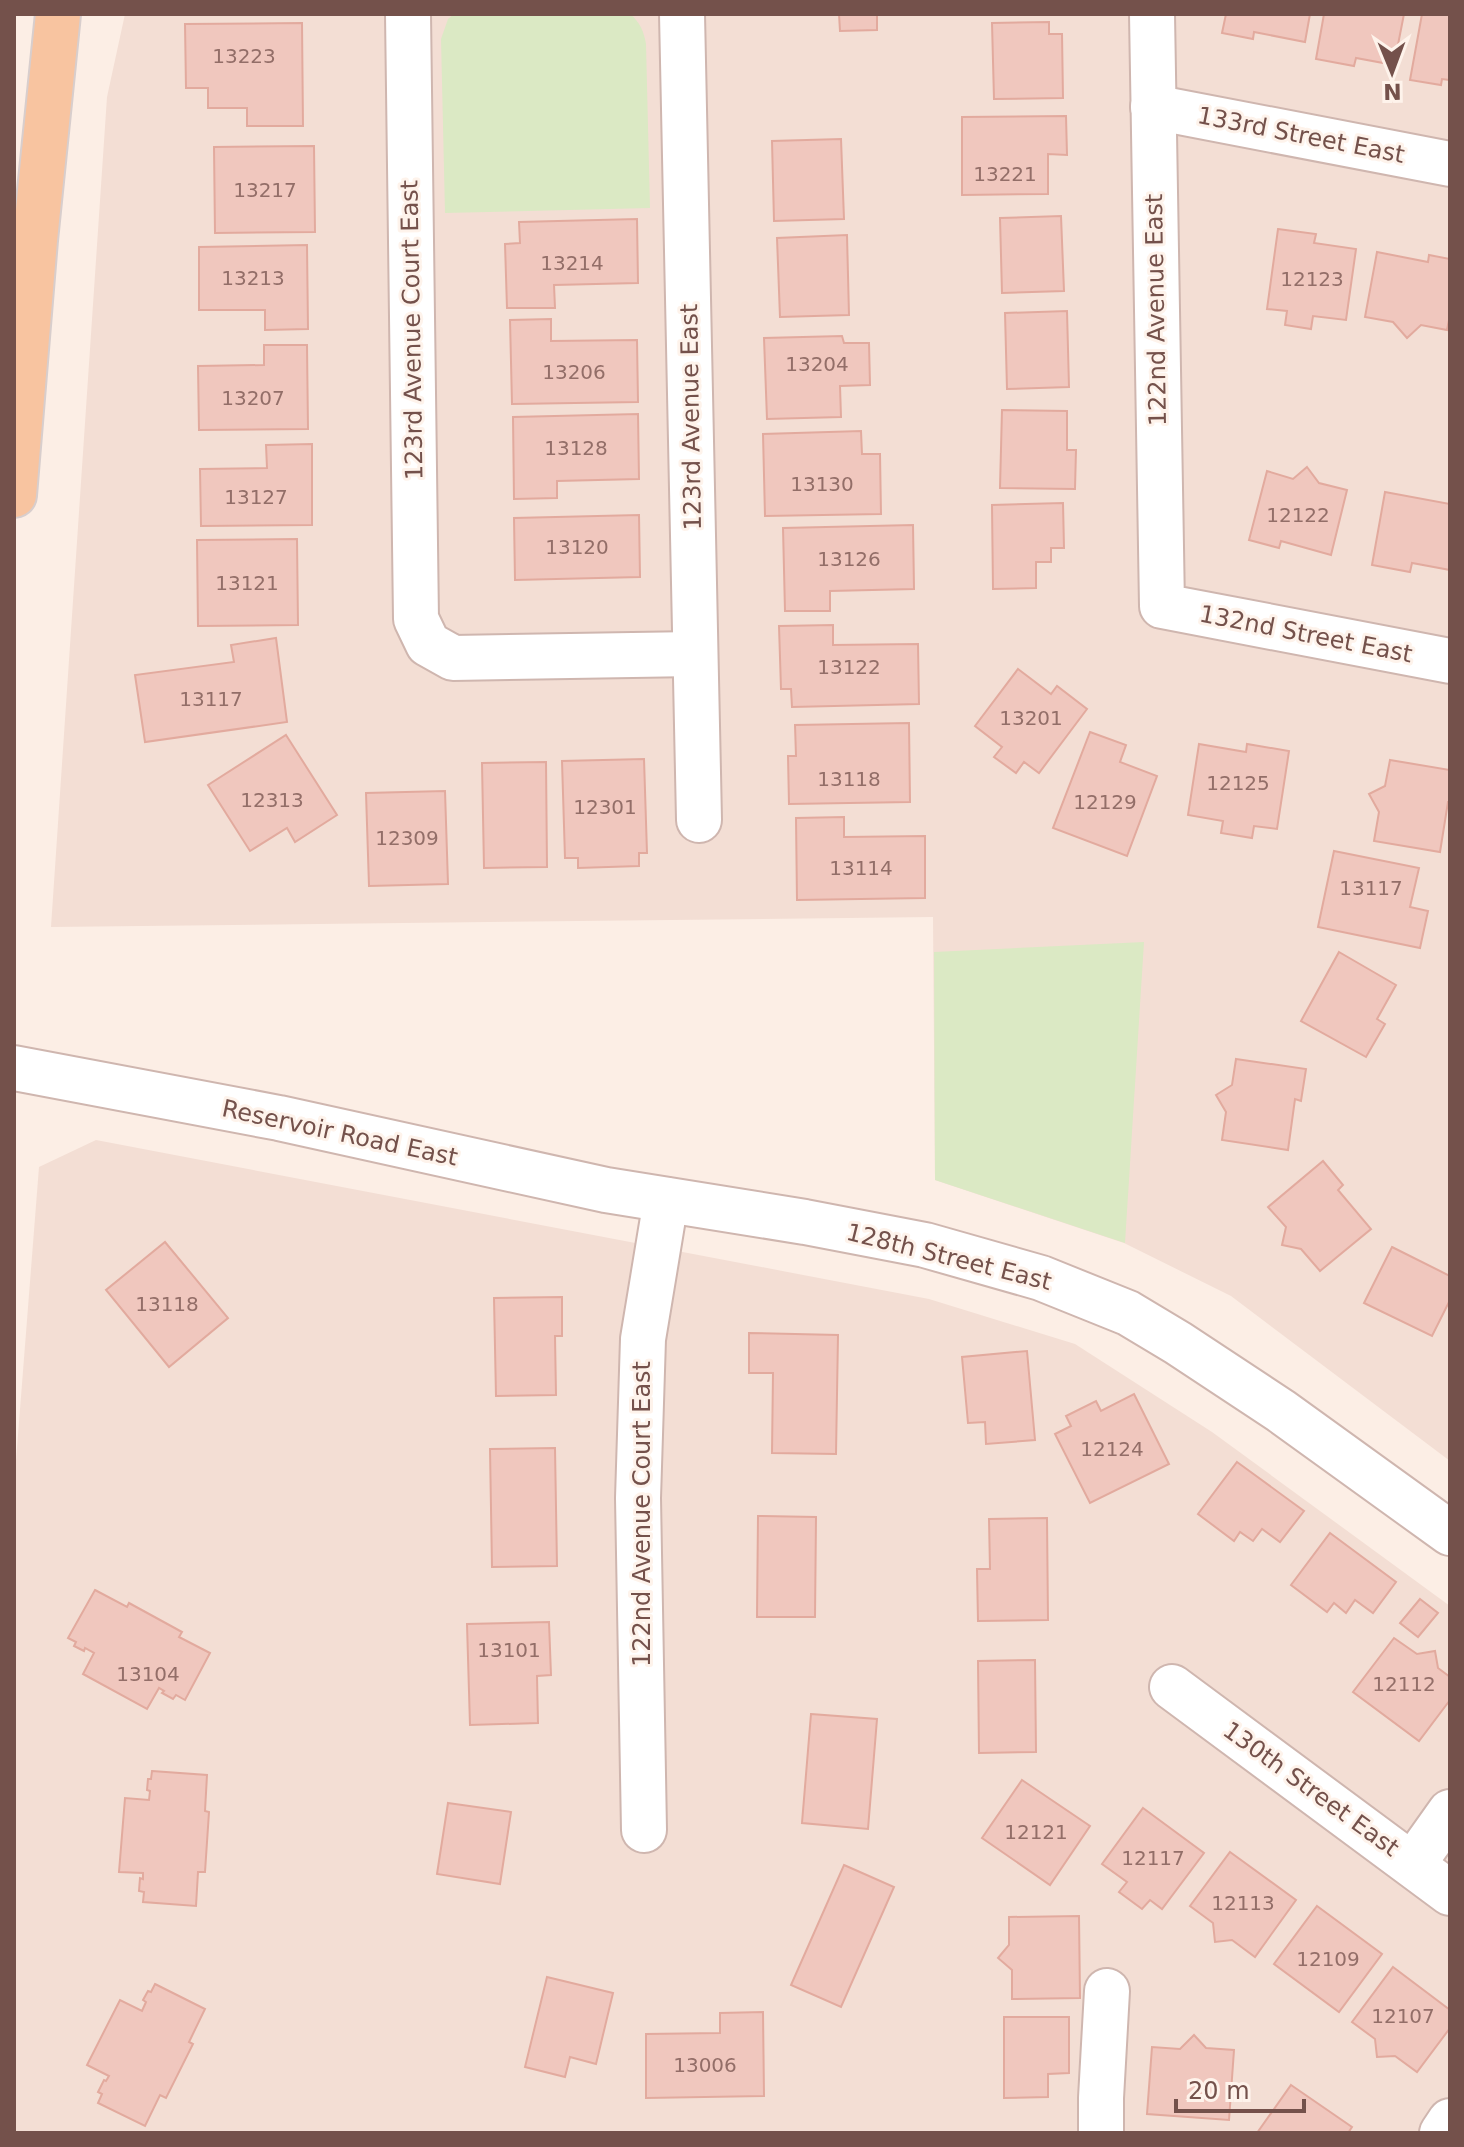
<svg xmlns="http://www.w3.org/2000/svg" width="1464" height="2147" font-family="'DejaVu Sans',sans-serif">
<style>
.residential{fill:#f3ded4}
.green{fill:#dbe9c4}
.building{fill:#f0c7be;stroke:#e2aa9e;stroke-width:2}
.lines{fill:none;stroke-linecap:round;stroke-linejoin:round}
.minor-casing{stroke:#cfb6af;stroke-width:48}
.major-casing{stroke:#d8cecd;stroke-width:48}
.minor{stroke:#fff;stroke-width:44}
.major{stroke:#f8c4a0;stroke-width:44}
.labels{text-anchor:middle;stroke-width:6;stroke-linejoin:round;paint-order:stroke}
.number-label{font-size:20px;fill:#936e68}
.street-label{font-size:24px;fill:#74514b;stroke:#fef3eb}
</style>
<rect width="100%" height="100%" fill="#fceee5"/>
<g class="residential">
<polygon points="125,14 1450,14 1450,1461 1231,1296 1124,1243 935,1180 933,917 51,927 107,97"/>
<polygon points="96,1140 929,1299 1075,1344 1212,1432 1450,1606 1450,2133 14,2133 14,1486 39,1167"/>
</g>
<g class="green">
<path d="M454 14H630C640 22 644 32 646 44L650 208 445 213 441 39 448 19Z"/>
<polygon points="1144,942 1125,1243 935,1180 934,952"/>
</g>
<g class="building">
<polygon points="839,14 877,14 877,30 840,31"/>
<polygon points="1226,14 1310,14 1305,42 1254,32 1253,39 1222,33"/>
<polygon points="1324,14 1404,14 1394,65 1356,58 1354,66 1316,59"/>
<polygon points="1422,14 1450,14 1450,80 1442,79 1441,85 1410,80"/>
<polygon points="1049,22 1049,34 1062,34 1063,98 994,99 992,23"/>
<polygon points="302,23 303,126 247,126 247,108 208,108 208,88 186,88 185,24"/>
<polygon points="1066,116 1067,155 1048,154 1048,194 962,195 962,117"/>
<polygon points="841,139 844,219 774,221 772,141"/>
<polygon points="314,146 315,232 215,233 214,147"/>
<polygon points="1061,216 1064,291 1002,293 1000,218"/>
<polygon points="637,219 638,283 554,285 555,308 507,308 505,244 520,243 519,222"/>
<polygon points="1278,229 1316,234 1314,243 1356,249 1346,320 1313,316 1311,329 1285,325 1287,311 1267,309"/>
<polygon points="847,235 849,315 780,317 777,238"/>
<polygon points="307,245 308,329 265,330 265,310 199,310 199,247"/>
<polygon points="1377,252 1428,262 1429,255 1450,259 1450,315 1447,330 1421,325 1407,338 1393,322 1365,317"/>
<polygon points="1067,311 1069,387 1007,389 1005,313"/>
<polygon points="551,319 551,341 637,340 638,402 512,404 510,320"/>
<polygon points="842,336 844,343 869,343 870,385 840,386 841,417 767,419 764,338"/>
<polygon points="264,345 307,345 308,429 199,430 198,366 264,365"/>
<polygon points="1002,410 1067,411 1067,450 1076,450 1075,489 1000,488"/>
<polygon points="638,414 639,479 557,481 557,498 514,499 513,417"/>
<polygon points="861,431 862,454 880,454 881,514 765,516 763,434"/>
<polygon points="312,444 312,525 201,526 200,469 267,468 266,445"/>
<polygon points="1307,467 1319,483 1347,490 1331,555 1281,541 1279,548 1249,540 1267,471 1293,479"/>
<polygon points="1385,492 1450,504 1450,570 1412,563 1410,572 1372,565"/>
<polygon points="1063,503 1064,548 1051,548 1051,562 1036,562 1036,588 993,589 992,505"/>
<polygon points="639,515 640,577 515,580 514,518"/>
<polygon points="913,525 914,589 830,591 830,611 785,611 783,528"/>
<polygon points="297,539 298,625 198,626 197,540"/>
<polygon points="833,625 833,645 918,644 919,704 792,707 791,689 781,689 779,626"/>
<polygon points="276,638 287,722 145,742 135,675 234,662 231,645"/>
<polygon points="1018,669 1051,694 1057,686 1087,709 1039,773 1024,762 1016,773 994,757 1002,747 975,726"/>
<polygon points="909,723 910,802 789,804 788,756 796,756 795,725"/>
<polygon points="1090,732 1126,745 1120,762 1157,776 1127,856 1053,828"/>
<polygon points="286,735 337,815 295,842 287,828 250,851 208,785"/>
<polygon points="1199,744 1246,752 1247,744 1289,751 1277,829 1254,826 1252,838 1221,833 1223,821 1188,815"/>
<polygon points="644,759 647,853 639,853 639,866 578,868 578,858 565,858 562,761"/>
<polygon points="1390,760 1450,770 1450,802 1448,802 1440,852 1374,841 1379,812 1369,794 1385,786"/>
<polygon points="546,762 547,867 484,868 482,763"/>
<polygon points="445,791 448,884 369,886 366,793"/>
<polygon points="844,817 844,837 925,836 925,898 797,900 796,818"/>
<polygon points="1334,851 1419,868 1410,907 1428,911 1420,948 1318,927"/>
<polygon points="1339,952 1396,985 1377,1019 1385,1024 1366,1057 1301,1021"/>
<polygon points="1236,1059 1306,1069 1301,1101 1295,1099 1288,1150 1222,1140 1226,1112 1216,1095 1232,1085"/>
<polygon points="1323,1161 1343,1185 1338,1190 1371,1229 1320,1271 1301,1249 1282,1245 1286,1227 1268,1207"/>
<polygon points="165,1242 228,1318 169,1367 106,1290"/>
<polygon points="1392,1247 1450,1276 1450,1300 1432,1336 1364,1303"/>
<polygon points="562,1297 562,1336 555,1336 556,1395 496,1396 494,1298"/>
<polygon points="749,1333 838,1335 836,1454 772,1453 773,1373 749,1373"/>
<polygon points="1027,1351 1035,1440 986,1444 985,1422 968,1423 962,1357"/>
<polygon points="1134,1394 1169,1464 1090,1503 1055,1434 1071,1426 1066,1416 1096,1401 1101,1411"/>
<polygon points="555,1448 557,1566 492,1567 490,1449"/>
<polygon points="1237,1462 1304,1511 1280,1542 1262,1529 1253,1541 1240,1532 1234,1541 1198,1514"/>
<polygon points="758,1516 816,1517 815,1617 757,1617"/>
<polygon points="1047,1518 1048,1620 978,1621 977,1569 990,1569 989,1519"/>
<polygon points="1330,1533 1396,1582 1373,1613 1355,1600 1346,1613 1334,1603 1327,1612 1291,1585"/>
<polygon points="95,1590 127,1607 129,1603 182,1632 179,1637 210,1653 185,1700 176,1695 173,1699 162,1693 164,1691 159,1688 147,1709 83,1674 94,1653 85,1648 84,1651 74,1646 76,1642 68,1638"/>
<polygon points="1420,1599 1438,1613 1418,1637 1400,1623"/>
<polygon points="549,1622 551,1675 537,1676 538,1723 470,1725 467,1624"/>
<polygon points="1394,1638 1417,1654 1435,1651 1438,1668 1450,1677 1450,1700 1419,1741 1353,1692"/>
<polygon points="1035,1660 1036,1752 979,1753 978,1661"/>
<polygon points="811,1714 877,1719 868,1829 802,1823"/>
<polygon points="152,1771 207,1775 205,1811 209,1812 205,1872 198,1872 196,1906 143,1902 144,1892 139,1891 140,1878 143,1879 143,1873 119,1872 125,1798 149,1800 150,1791 147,1790 148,1779 151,1779"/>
<polygon points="1022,1780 1090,1826 1050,1885 982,1838"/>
<polygon points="448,1803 511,1812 500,1884 437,1874"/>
<polygon points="1143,1808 1204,1853 1162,1909 1150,1900 1142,1909 1119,1892 1127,1882 1102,1864"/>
<polygon points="1230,1852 1296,1900 1255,1957 1232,1940 1215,1942 1213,1923 1190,1906"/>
<polygon points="844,1865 894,1887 841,2007 791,1985"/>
<polygon points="1317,1906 1382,1954 1339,2012 1274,1964"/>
<polygon points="1079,1916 1080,1998 1012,1999 1012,1970 998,1958 1009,1945 1009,1917"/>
<polygon points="1393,1967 1450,2010 1450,2028 1417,2072 1395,2056 1377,2057 1375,2039 1352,2022"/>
<polygon points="547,1977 613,1993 596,2064 570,2057 565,2077 525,2067"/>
<polygon points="155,1984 205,2009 189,2042 193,2044 166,2098 160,2095 145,2126 98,2103 102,2094 98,2092 104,2080 106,2081 109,2076 87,2065 120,2000 142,2011 146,2002 143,2000 148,1991 151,1992"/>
<polygon points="763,2012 764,2096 646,2098 646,2034 720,2033 720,2013"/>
<polygon points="1004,2017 1069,2017 1069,2073 1048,2074 1048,2097 1004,2098"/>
<polygon points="1194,2035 1206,2048 1234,2050 1229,2120 1147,2114 1152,2047 1180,2049"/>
<polygon points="1291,2085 1352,2127 1348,2133 1257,2133"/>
</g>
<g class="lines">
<g class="minor-casing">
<g id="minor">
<polyline points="408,14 416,619 428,644 453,658 695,654"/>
<polyline points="682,14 699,820"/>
<polyline points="1152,14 1162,606 1450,661"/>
<polyline points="1153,107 1450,164"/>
<polyline points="14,1068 279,1118 606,1190 805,1222 925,1245 1041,1278 1128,1313 1178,1343 1281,1411 1450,1533"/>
<polyline points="1172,1687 1450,1893"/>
<polyline points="644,1830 638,1498 643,1339 666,1200"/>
<polyline points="1413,1864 1450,1812"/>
<polyline points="1101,2133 1101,2098 1107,1991"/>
<polyline points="1442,2133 1450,2121"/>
</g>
</g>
<g class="major-casing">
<polyline id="major" points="14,495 35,240 58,14"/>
</g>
<use href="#minor" class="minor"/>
<use href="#major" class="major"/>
</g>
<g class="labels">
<g class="number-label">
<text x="244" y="63">13223</text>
<text x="1005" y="181">13221</text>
<text x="265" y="197">13217</text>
<text x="572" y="270">13214</text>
<text x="253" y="285">13213</text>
<text x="1312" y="286">12123</text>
<text x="817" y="371">13204</text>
<text x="574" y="379">13206</text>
<text x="253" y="405">13207</text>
<text x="576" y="455">13128</text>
<text x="822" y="491">13130</text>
<text x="256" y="504">13127</text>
<text x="1298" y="522">12122</text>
<text x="577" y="554">13120</text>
<text x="849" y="566">13126</text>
<text x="247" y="590">13121</text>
<text x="849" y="674">13122</text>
<text x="211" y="706">13117</text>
<text x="1031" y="725">13201</text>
<text x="849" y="786">13118</text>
<text x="1238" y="790">12125</text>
<text x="272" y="807">12313</text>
<text x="1105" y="809">12129</text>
<text x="605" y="814">12301</text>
<text x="407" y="845">12309</text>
<text x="861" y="875">13114</text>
<text x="1371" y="895">13117</text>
<text x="167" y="1311">13118</text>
<text x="1112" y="1456">12124</text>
<text x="509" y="1657">13101</text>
<text x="148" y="1681">13104</text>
<text x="1404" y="1691">12112</text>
<text x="1036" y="1839">12121</text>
<text x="1153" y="1865">12117</text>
<text x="1243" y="1910">12113</text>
<text x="1328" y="1966">12109</text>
<text x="1403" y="2023">12107</text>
<text x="705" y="2072">13006</text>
</g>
<g class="street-label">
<text transform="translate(1301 135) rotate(11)" y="8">133rd Street East</text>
<text transform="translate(1156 310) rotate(-91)" y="8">122nd Avenue East</text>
<text transform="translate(412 330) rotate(-91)" y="8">123rd Avenue Court East</text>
<text transform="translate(691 417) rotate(-91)" y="8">123rd Avenue East</text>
<text transform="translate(1306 634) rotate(11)" y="8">132nd Street East</text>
<text transform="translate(340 1133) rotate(12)" y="8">Reservoir Road East</text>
<text transform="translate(949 1257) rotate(14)" y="8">128th Street East</text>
<text transform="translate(642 1514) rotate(-90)" y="8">122nd Avenue Court East</text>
<text transform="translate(1311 1789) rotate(36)" y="8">130th Street East</text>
</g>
</g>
<rect width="1464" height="2147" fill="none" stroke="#74514b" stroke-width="32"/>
<g transform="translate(1392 72) rotate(179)" stroke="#fef3eb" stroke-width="6" paint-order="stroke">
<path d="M0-6L14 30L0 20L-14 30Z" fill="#74514b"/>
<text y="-12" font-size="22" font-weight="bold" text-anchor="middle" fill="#74514b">N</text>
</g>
<path d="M1176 2099v12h128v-12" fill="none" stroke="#74514b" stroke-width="4"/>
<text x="1188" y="2099" font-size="24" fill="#74514b" stroke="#fef3eb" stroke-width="6" paint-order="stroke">20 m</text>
</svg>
